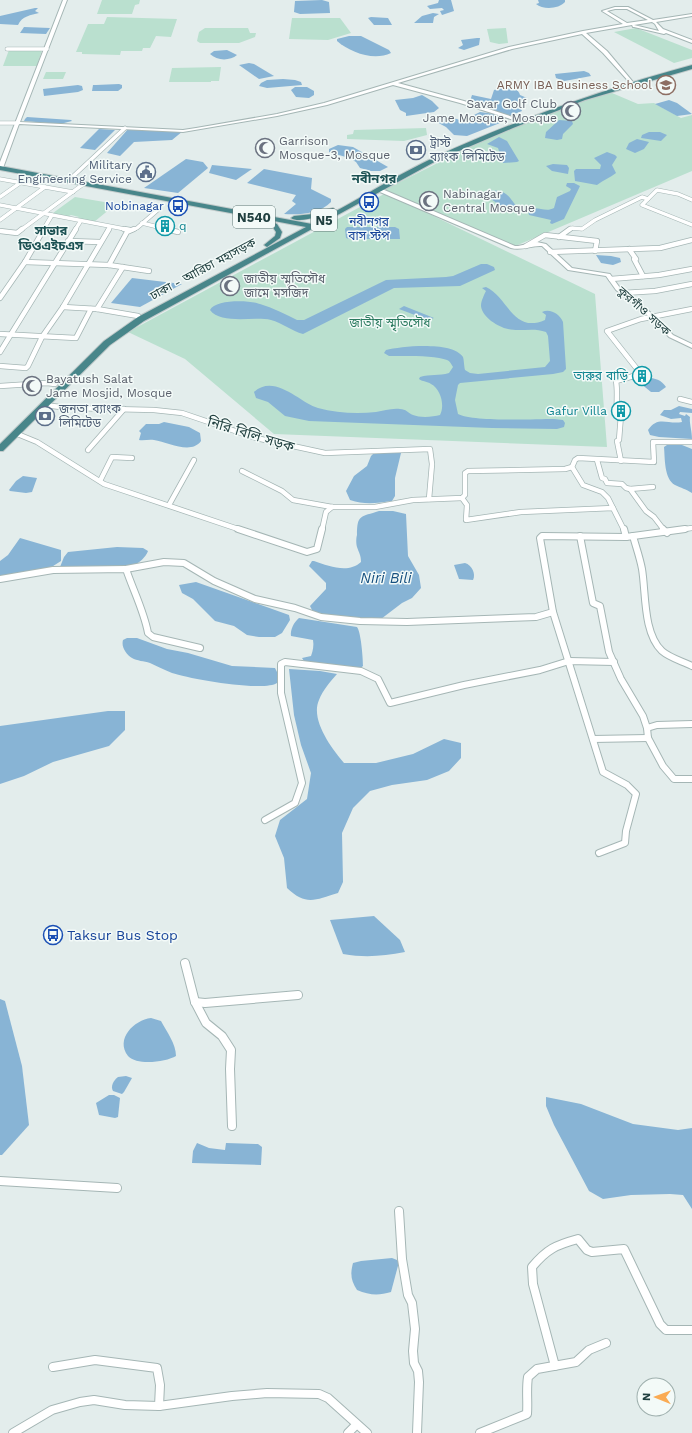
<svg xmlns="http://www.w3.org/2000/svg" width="692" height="1433" font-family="'Work Sans','Noto Sans Bengali',sans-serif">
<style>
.green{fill:#bae0cf}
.water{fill:#88b4d5}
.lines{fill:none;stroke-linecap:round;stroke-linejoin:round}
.minor-far3-casing{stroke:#a5b6b5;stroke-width:4.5}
.minor-far2-casing{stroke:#a5b6b5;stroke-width:6}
.minor-far1-casing{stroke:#a5b6b5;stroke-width:8}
.minor-casing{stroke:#a5b6b5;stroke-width:10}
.tertiary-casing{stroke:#a5b6b5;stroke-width:2}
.trunk-casing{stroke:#c1caca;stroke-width:2}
.minor-far3{stroke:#fff;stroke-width:3.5}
.minor-far2{stroke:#fff;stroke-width:4.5}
.minor-far1{stroke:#fff;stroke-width:6}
.minor{stroke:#fff;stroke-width:8}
.tertiary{fill:#fff;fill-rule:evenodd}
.trunk{fill:#48868a;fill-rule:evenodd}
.labels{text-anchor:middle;stroke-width:3;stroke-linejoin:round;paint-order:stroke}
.far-education-label{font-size:12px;fill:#785e54;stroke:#f3faf8;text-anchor:end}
.far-worship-label{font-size:12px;fill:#5b616d;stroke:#f3faf8;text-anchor:start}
.far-service-label{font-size:12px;fill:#4e5e75;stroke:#f3faf8;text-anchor:start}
.far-transit-label{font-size:12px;fill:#164399;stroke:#f3faf8;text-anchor:end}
.far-culture-label{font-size:12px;fill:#0d838f;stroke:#f3faf8;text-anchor:end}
.far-street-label{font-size:12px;fill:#214040;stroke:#f3faf8}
.far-park-label{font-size:12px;fill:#29795e;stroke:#f3faf8}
.far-quarter-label{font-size:13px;font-weight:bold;fill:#1c5153;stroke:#f3faf8}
.shield{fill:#f3faf8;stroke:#607877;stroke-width:1}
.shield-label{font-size:13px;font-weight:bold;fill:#214040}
.street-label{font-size:14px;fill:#214040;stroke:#f3faf8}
.transit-label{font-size:14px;fill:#164399;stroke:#f3faf8;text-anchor:start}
.water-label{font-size:15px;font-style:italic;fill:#175180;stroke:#f3faf8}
</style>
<rect width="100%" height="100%" fill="#e3edec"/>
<g class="green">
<polygon points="102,0 140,0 139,4 135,5 132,14 97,14"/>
<polygon points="107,17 177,19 171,37 156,36 150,48 143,48 142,51 121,51 120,55 82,54 82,52 76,52 88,24 104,24"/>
<polygon points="292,18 340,18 351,33 328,40 289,39"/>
<polygon points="205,28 248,28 250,33 256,33 255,37 239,43 200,43 197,41 199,32"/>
<polygon points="506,28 508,43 499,44 490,42 487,29"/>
<polygon points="636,28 692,50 692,58 674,63 614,32"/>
<polygon points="9,50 42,50 37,66 3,66"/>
<polygon points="221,67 219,81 211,81 211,82 169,82 172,68"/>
<polygon points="46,72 66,72 63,79 43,79"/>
<path d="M612 93 638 104 654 103 681 118 692 115V171L513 247 382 191C457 154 531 113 612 93Z"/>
<polygon points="426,128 427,135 404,141 347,139 347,135 353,134 354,130"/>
<polygon points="386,193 595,294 607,447 274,434 185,359 128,332"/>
<polygon points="75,197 116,204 94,222 76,219 79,217 71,215 66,218 53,213"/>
</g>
<g class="water">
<polygon points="322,0 329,2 330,13 300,14 294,12 295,1"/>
<polygon points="439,0 451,0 454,11 442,15 440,11 444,10 442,8 430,9 427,6 438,3"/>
<path d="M538 0H565V2C559 9 543 10 536 4L539 3Z"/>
<path d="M35 8H38L35 11 39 13C31 15 22 16 18 25L0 24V16Z"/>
<polygon points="433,13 439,14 434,17 433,23 414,23 422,16"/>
<polygon points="371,17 388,18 392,25 374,25 368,18"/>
<polygon points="24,27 50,28 46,34 20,33"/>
<path d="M349 36H361L389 50 391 53C374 61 351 53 337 41V39Z"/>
<polygon points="477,38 480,38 479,45 464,50 458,48 463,45 461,40"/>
<path d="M227 50 237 55C230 61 217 61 210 54L214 51Z"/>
<polygon points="249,63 254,64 274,76 259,79 239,65"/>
<polygon points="584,71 589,73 591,76 570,80 564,81 556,78 555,74"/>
<polygon points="283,79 295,80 301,82 302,85 267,88 259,86 261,83 267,80"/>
<polygon points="119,84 122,85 122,88 118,91 92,91 93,85 96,85"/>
<polygon points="78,85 82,86 83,90 78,92 44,96 43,89"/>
<polygon points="295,87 307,87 314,91 314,95 309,98 296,97 291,90"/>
<path d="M502 88C509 88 518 87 520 95L527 98 526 101 508 106 521 109 522 111 509 116 474 104 470 101 472 95 491 99 494 90Z"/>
<polygon points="422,95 432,101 439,108 434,112 406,116 406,113 400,110 395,100 413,98"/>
<polygon points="669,100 677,103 692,114 677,116 655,104"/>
<polygon points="480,112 495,114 505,121 467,136 454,135 446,127 429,118 444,115 463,121 471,121 472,116"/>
<polygon points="27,117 71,120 72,121 60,124 24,121 25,119"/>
<polygon points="559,120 572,121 573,124 563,134 562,139 557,140 545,138 546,132"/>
<polygon points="129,128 183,131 172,140 134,142 120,156 107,153"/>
<polygon points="99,129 115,130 95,150 80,148"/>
<polygon points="649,132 660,132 667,135 661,141 641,138 642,135"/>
<polygon points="499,137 507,141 519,161 517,162 503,163 498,148 487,144"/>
<polygon points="637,139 649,142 644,149 635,153 626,149 629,143"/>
<polygon points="338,145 353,147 388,167 380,171 371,171 360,168 356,162 349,158 329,152 329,149"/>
<path d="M607 152 615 155 617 157 612 165 616 173C610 178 603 180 597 185L575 181 574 171 576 169H600L601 165 594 158Z"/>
<polygon points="186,159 203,162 208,168 178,193 144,188"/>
<polygon points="553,164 567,165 569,168 568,174 552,171 546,166"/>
<polygon points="212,165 252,169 236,180 209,173"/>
<path d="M264 169 312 178 311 189 331 199V202C320 214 299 215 284 214L296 204 292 201 296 195 247 183Z"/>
<path d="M567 183H574L580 186 564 219 552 224 550 223 551 220 529 215 528 210C537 205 545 213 554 208L557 197 570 191 571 189 566 186Z"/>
<path d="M486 191C505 190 506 192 517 207L515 210 505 209 484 194Z"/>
<polygon points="347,227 395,227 399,229 400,239 349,239 346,238 345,229"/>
<polygon points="596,255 611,256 620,258 621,262 613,265 601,263"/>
<path d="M481 264H487L494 267 495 270 460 286 394 288 303 334C292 331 282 323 271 320 254 316 221 325 210 310 215 299 250 300 260 304 273 308 285 314 297 320H304L386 280 446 277 453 276Z"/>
<polygon points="132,278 182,284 140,307 111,303"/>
<path d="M486 287C508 297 513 334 545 320L546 315 542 312C550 308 560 314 563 322L566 369 563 372 553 374 460 383 458 385 455 400 458 414C474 422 533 419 554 419L563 420 565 423 564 427 557 429 492 428 309 421 285 416 268 402 256 398 254 392C275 373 300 403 318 408 336 413 357 414 376 412 384 411 391 408 400 409 406 409 408 413 413 415 420 418 433 417 440 415 445 406 441 389 431 384 427 381 423 382 419 379L420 377C430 374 439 376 449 373L453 367C451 364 450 361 447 360 436 355 402 356 389 356L384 353 386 350C402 346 453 341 463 357 464 360 464 366 465 370L470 373 478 374 545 367 550 361 548 336 546 332C533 327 521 332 508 329 498 327 482 317 481 306 481 301 484 295 486 291L482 288Z"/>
<polygon points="404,306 434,318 428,320 399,309"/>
<path d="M643 378C652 377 661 379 666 387L659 392H651L640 383V380Z"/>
<path d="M679 406 692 409V413L680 412 679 414 685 416 686 414 690 417C689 422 692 431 692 439L659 437 650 435 648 430C658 415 668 425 682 422L681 418 671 419 660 415 664 410H671Z"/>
<path d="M164 422 189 427 200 433 201 441C191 455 168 442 154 440 149 439 144 441 139 440L141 433 139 431 146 424H159Z"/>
<path d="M670 443H677L692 449V493C686 489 681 488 675 485 664 479 665 458 664 447Z"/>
<path d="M397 451 401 453 395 478V496L392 501C377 503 365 505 350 500L346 491 354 476 367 466 371 456 374 453Z"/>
<polygon points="23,476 37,478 32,492 26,493 10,491 9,490 16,481"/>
<path d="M379 511H393L406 514 408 556 419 575 421 588 412 598 402 603 381 619 369 620 314 614 310 606 326 589V583L309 566 312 561H314C329 566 348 574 361 562 361 555 359 553 357 547 356 544 356 538 357 535 357 514 361 517 379 511Z"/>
<polygon points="20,538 61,550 61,561 50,568 0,578 0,561 8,555"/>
<path d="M117 547 143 548 148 551C146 557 139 563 133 566 117 571 77 567 60 567L64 557 68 552Z"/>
<path d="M465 563C472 565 476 574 473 580L459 579 454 565Z"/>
<polygon points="196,582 289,615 290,620 282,633 275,637 259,637 247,635 234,626 215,621 193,599 182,593 179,585"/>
<path d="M299 618 357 627C361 632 363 658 363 666L359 669 304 661 302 658 311 656C313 651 314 645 313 640L291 636C290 630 294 622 299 618Z"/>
<path d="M127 638H137L167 649 188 653 232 666 275 668 277 672V683C264 692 190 679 172 673 164 670 157 666 150 663 144 661 137 661 132 658 126 654 121 647 123 640Z"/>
<path d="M289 669 320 671 337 674C330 682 323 690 319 700 310 720 332 749 344 763H376L413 754 444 739 461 743V758L449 771 427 780 392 785 370 791 353 808 342 833 343 882 338 893C315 900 306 906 287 888L284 858 275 836 280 820 307 799 311 773 301 745 294 715Z"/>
<polygon points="108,711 125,711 125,730 109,746 53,762 24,776 0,784 0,726"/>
<path d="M374 916 400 940 405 952C383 956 366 958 343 954L330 920Z"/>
<polygon points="0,999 5,1001 22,1066 29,1125 2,1155 0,1155"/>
<path d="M151 1018 161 1021C167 1032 176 1044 176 1056 166 1062 137 1066 128 1056 115 1039 134 1020 151 1018Z"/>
<path d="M126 1076 132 1078 124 1092 122 1094 113 1091C110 1086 114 1080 118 1077Z"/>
<polygon points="109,1095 114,1095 120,1098 118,1117 115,1118 99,1115 96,1103"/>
<polygon points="546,1097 581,1104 633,1124 678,1130 692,1128 692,1209 683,1195 670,1194 631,1195 603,1199 589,1191 554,1125 546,1106"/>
<polygon points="197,1143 209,1148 225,1150 226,1143 258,1144 262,1147 261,1165 192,1163 193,1151"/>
<path d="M392 1258 397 1260 399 1262 391 1292C378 1296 369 1295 357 1290 351 1281 350 1274 353 1263L361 1261Z"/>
</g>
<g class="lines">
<g class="minor-far3-casing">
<g id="minor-far3">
<polyline points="7,49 47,49"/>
<polyline points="0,123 18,123"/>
<polyline points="0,179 73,192"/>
<polyline points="69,180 125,128"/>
<polyline points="0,197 20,183"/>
<polyline points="692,200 678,194 657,190 642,205 692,225"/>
<polyline points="0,205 130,230"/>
<polyline points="0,220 45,187"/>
<polyline points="142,223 170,230"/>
<polyline points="21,230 82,185"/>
<polyline points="43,230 52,215"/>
<polyline points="75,230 80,222"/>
<polyline points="108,230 110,227"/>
<polyline points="132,230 137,228 160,208"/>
<polyline points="569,230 572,228 582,229 595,220 642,197 648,199"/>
</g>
</g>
<g class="minor-far2-casing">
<g id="minor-far2">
<polyline points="124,229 130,230"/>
<polyline points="166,229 178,232"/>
<polyline points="0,231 17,233 22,229"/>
<polyline points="559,237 570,229"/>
<polyline points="68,241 100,242"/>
<polyline points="526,246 545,235 597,241 595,251"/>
<polyline points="629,249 636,259 634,259 643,276"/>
<polyline points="550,252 660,248 692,240"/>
<polyline points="25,262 109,265 149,271"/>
<polyline points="109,265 127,232 134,229"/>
<polyline points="611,279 659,275 692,269"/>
<polyline points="623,293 655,291 692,284"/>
<polyline points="0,298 25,262 44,229"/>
<polyline points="63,307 97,309 138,316"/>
<polyline points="97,309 123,267"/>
<polyline points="0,334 76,338 91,309"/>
<polyline points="0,352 76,229"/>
<polyline points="0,366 26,368 28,366 42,337 63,307 109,229"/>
<polyline points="0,386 47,383 55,384"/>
<polyline points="680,399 692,402"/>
<polyline points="43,405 70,408 154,410 182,413 256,438 325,453 430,449 432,464 429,499"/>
<polyline points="15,433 37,442 104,484 241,530"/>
<polyline points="88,450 124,409"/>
<polyline points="597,460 602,478 605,479 607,483 622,484 626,488 630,489 646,511 654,517 664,530"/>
<path d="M621 461 617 441 619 440 621 415 617 414C616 403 618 392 616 381L641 374 607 331 641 319 692 309"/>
<polyline points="242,471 282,491 293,500 332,507 375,507 413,500 462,498 465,495 465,473 468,471 565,469 572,467"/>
<polyline points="100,481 112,457 132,458"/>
<polyline points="630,489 653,487"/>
<polyline points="462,498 467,505 466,520 521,512 613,508 624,530"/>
<polyline points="169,505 194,460"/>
<polyline points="613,508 608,498 602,492 583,485 572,467 575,460 578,458 654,462 653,442 692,442"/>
<polyline points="322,530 326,512 332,507"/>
<polyline points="678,530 692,528"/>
</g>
</g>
<g class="minor-far1-casing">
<g id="minor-far1">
<polyline points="238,529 307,552 317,549 322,529"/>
<polyline points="624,529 626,537"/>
<polyline points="663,529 667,533"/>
<polyline points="580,536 593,603 600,606 609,652 621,679 643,716 647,728 648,738 663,766 674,779 692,779"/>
<path d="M633 536C636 547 640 558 642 569 646 593 643 633 662 651 670 658 682 661 692 666"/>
<polyline points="126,569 164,562 184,563 214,581 255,599 295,608 321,617 360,621 407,622 536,617 553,612"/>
<path d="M0 579 53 570 126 569C133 590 144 611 148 633L153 637 200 648"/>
<polyline points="647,728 657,725 692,724"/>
<polyline points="593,739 648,738"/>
<polyline points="265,820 295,803 302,783 281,693 281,664 285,662 361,671 378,679 390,703 464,685 540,670 569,661 614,662"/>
<polyline points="599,853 625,843 626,831 636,794 627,785 603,772 553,612 540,538 542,536 626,537 685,529"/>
</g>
</g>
<g class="minor-casing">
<g id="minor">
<polyline points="185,963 195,1002 206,1023 222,1036 231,1050 230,1069 232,1126"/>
<polyline points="195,1002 205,1003 298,995"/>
<polyline points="0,1181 117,1188"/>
<polyline points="399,1211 402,1259 408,1295 412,1303 415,1329 413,1351 414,1363 418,1371 419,1382 417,1433"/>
<path d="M555 1366 533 1284 532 1267C547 1249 556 1245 578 1239L587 1250 592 1252 624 1249 660 1324 666 1330H692"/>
<polyline points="53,1367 95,1360 157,1368 160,1385 159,1406"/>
<polyline points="13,1433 52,1410 80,1402 94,1400 125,1405 159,1406 232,1396 267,1393 319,1394 328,1398 367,1433"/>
<polyline points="348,1433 356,1425"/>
<path d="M480 1433 527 1414C528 1401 526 1390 528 1377L537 1369 576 1362 589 1350 606 1343"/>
</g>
</g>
<g class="tertiary-casing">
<g id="tertiary">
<path d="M63 0H67L20 122 183 130 196 128 277 114 324 103 509 47 583 31 623 24 602 11 615 7H628L653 20 692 14V16L656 22 663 29 692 40V43L666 33 664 34 634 27H633L632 25 586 33 607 51 633 82V84H631L603 53 582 34 512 49 398 83 464 101 522 120V121L520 122 460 103 393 85 327 105 277 116 183 132 19 124 3 168 0 170V162ZM615 9H627L648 20 627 23 607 11ZM652 22 655 24 659 31 634 25Z"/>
<path d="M382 189 515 246H518L537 242 546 244 572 268 610 274 620 288 656 317 673 335 692 344V348L669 337 652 319 616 290 606 276 568 270 542 246C532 245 522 251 511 248L380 192 379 191Z"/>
</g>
</g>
<g class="trunk-casing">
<g id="trunk">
<path d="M692 65V69L585 100 513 128 438 160 144 321 110 345 3 451H0V444L104 341 138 317 306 227 0 170V166L312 224 333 212C324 215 299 224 291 218L294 216 313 214 333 208 336 211C369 193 401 173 435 157 518 119 604 89 692 65Z"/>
<polygon points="263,219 277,224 282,232 280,238 267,247 264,245 275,236 276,232 272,226 261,222 260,221"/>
</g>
</g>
<use href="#minor-far3" class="minor-far3"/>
<use href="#minor-far2" class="minor-far2"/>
<use href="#minor-far1" class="minor-far1"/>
<use href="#minor" class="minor"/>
<use href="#tertiary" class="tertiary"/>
<use href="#trunk" class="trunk"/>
</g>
<defs>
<g id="school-ring" transform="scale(1)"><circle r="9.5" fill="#f3faf8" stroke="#8d6e63" stroke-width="1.5"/><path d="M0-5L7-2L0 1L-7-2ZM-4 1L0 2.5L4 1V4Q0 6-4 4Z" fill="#8d6e63"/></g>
<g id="mosque-ring" transform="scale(1)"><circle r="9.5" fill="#f3faf8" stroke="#6b7280" stroke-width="1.5"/><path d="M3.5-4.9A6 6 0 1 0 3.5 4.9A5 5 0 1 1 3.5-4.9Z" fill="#6b7280"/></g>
<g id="bank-ring" transform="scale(1)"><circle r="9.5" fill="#f3faf8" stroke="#5c6f8a" stroke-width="1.5"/><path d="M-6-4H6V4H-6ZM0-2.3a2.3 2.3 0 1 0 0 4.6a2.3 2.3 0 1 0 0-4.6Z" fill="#5c6f8a"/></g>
<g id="civic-ring" transform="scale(1)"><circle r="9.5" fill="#f3faf8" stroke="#5c6f8a" stroke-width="1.5"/><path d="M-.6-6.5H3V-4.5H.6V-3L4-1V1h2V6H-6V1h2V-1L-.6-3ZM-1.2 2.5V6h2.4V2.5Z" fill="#5c6f8a"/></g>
<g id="bus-ring" transform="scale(1)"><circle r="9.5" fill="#f3faf8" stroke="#1a4fb4" stroke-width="1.5"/><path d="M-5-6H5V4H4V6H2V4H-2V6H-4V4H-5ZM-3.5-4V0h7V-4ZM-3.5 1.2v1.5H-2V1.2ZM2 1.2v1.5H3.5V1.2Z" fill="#1a4fb4"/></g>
<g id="building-ring" transform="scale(1)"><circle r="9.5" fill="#f3faf8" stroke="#0f9aa8" stroke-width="1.5"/><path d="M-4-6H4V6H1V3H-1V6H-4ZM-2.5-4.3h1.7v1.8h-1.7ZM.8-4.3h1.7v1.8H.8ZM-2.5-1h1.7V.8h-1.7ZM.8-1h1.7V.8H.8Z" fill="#0f9aa8"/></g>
</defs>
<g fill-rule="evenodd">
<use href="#school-ring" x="666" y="85"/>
<use href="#mosque-ring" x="571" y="111"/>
<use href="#mosque-ring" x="265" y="148"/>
<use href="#bank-ring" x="416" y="150"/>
<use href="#civic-ring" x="146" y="172"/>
<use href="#mosque-ring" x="429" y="201"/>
<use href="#bus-ring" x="369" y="202"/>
<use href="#bus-ring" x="178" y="206"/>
<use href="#building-ring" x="165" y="226"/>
<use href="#mosque-ring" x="230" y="286"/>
<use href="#building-ring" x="642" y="376"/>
<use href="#mosque-ring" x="32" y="386"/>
<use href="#building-ring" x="621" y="411"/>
<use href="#bank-ring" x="45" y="416"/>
<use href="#bus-ring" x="53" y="935"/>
</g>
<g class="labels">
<g class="far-education-label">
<text x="652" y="89">ARMY IBA Business School</text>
</g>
<g class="far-worship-label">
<text x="557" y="108" text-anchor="end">Savar Golf Club<tspan x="557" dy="14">Jame Mosque, Mosque</tspan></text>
<text x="279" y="145">Garrison<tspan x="279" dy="14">Mosque-3, Mosque</tspan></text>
<text x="443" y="198">Nabinagar<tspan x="443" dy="14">Central Mosque</tspan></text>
<text x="244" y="283">জাতীয় স্মৃতিসৌধ<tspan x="244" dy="14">জামে মসজিদ</tspan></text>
<text x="46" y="383">Bayatush Salat<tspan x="46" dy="14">Jame Mosjid, Mosque</tspan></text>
</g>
<g class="far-service-label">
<text x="430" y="147">ট্রাস্ট<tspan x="430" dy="14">ব্যাংক লিমিটেড</tspan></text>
<text x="132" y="169" text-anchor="end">Military<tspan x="132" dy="14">Engineering Service</tspan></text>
<text x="59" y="413">জনতা ব্যাংক<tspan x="59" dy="14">লিমিটেড</tspan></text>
</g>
<g class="far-transit-label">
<text x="164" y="210">Nobinagar</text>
<text x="369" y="226" text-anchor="middle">নবীনগর<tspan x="369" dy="14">বাস স্টপ</tspan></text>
</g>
<g class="far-culture-label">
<text x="179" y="230" text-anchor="start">q</text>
<text x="628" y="380">তারুর বাড়ি</text>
<text x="607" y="415">Gafur Villa</text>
</g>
<g class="far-street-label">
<text transform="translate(203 269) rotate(-28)" y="4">ঢাকা - আরিচা মহাসড়ক</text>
<text transform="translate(644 311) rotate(42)" y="4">কুরগাঁও সড়ক</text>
</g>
<g class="far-park-label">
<text x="390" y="327">জাতীয় স্মৃতিসৌধ</text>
</g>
<g class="far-quarter-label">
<text x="374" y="183">নবীনগর</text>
<text x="51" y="235">সাভার<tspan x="51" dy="15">ডিওএইচএস</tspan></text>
</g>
<g class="shield">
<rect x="233" y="206" width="42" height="22" rx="3"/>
<rect x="311" y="209" width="26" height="22" rx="3"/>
</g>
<g class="shield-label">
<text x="254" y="222">N540</text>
<text x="324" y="225">N5</text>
</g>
<g class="street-label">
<text transform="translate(251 434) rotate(17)" y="5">নিরি বিলি সড়ক</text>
</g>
<g class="transit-label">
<text x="67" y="940">Taksur Bus Stop</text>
</g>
<g class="water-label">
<text x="386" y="583">Niri Bili</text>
</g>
</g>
<g transform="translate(656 1397) rotate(271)"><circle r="19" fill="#f3faf8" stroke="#9fb0ae"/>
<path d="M0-3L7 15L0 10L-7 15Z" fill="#faab54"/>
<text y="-6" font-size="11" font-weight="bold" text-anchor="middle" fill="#214040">N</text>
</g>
</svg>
